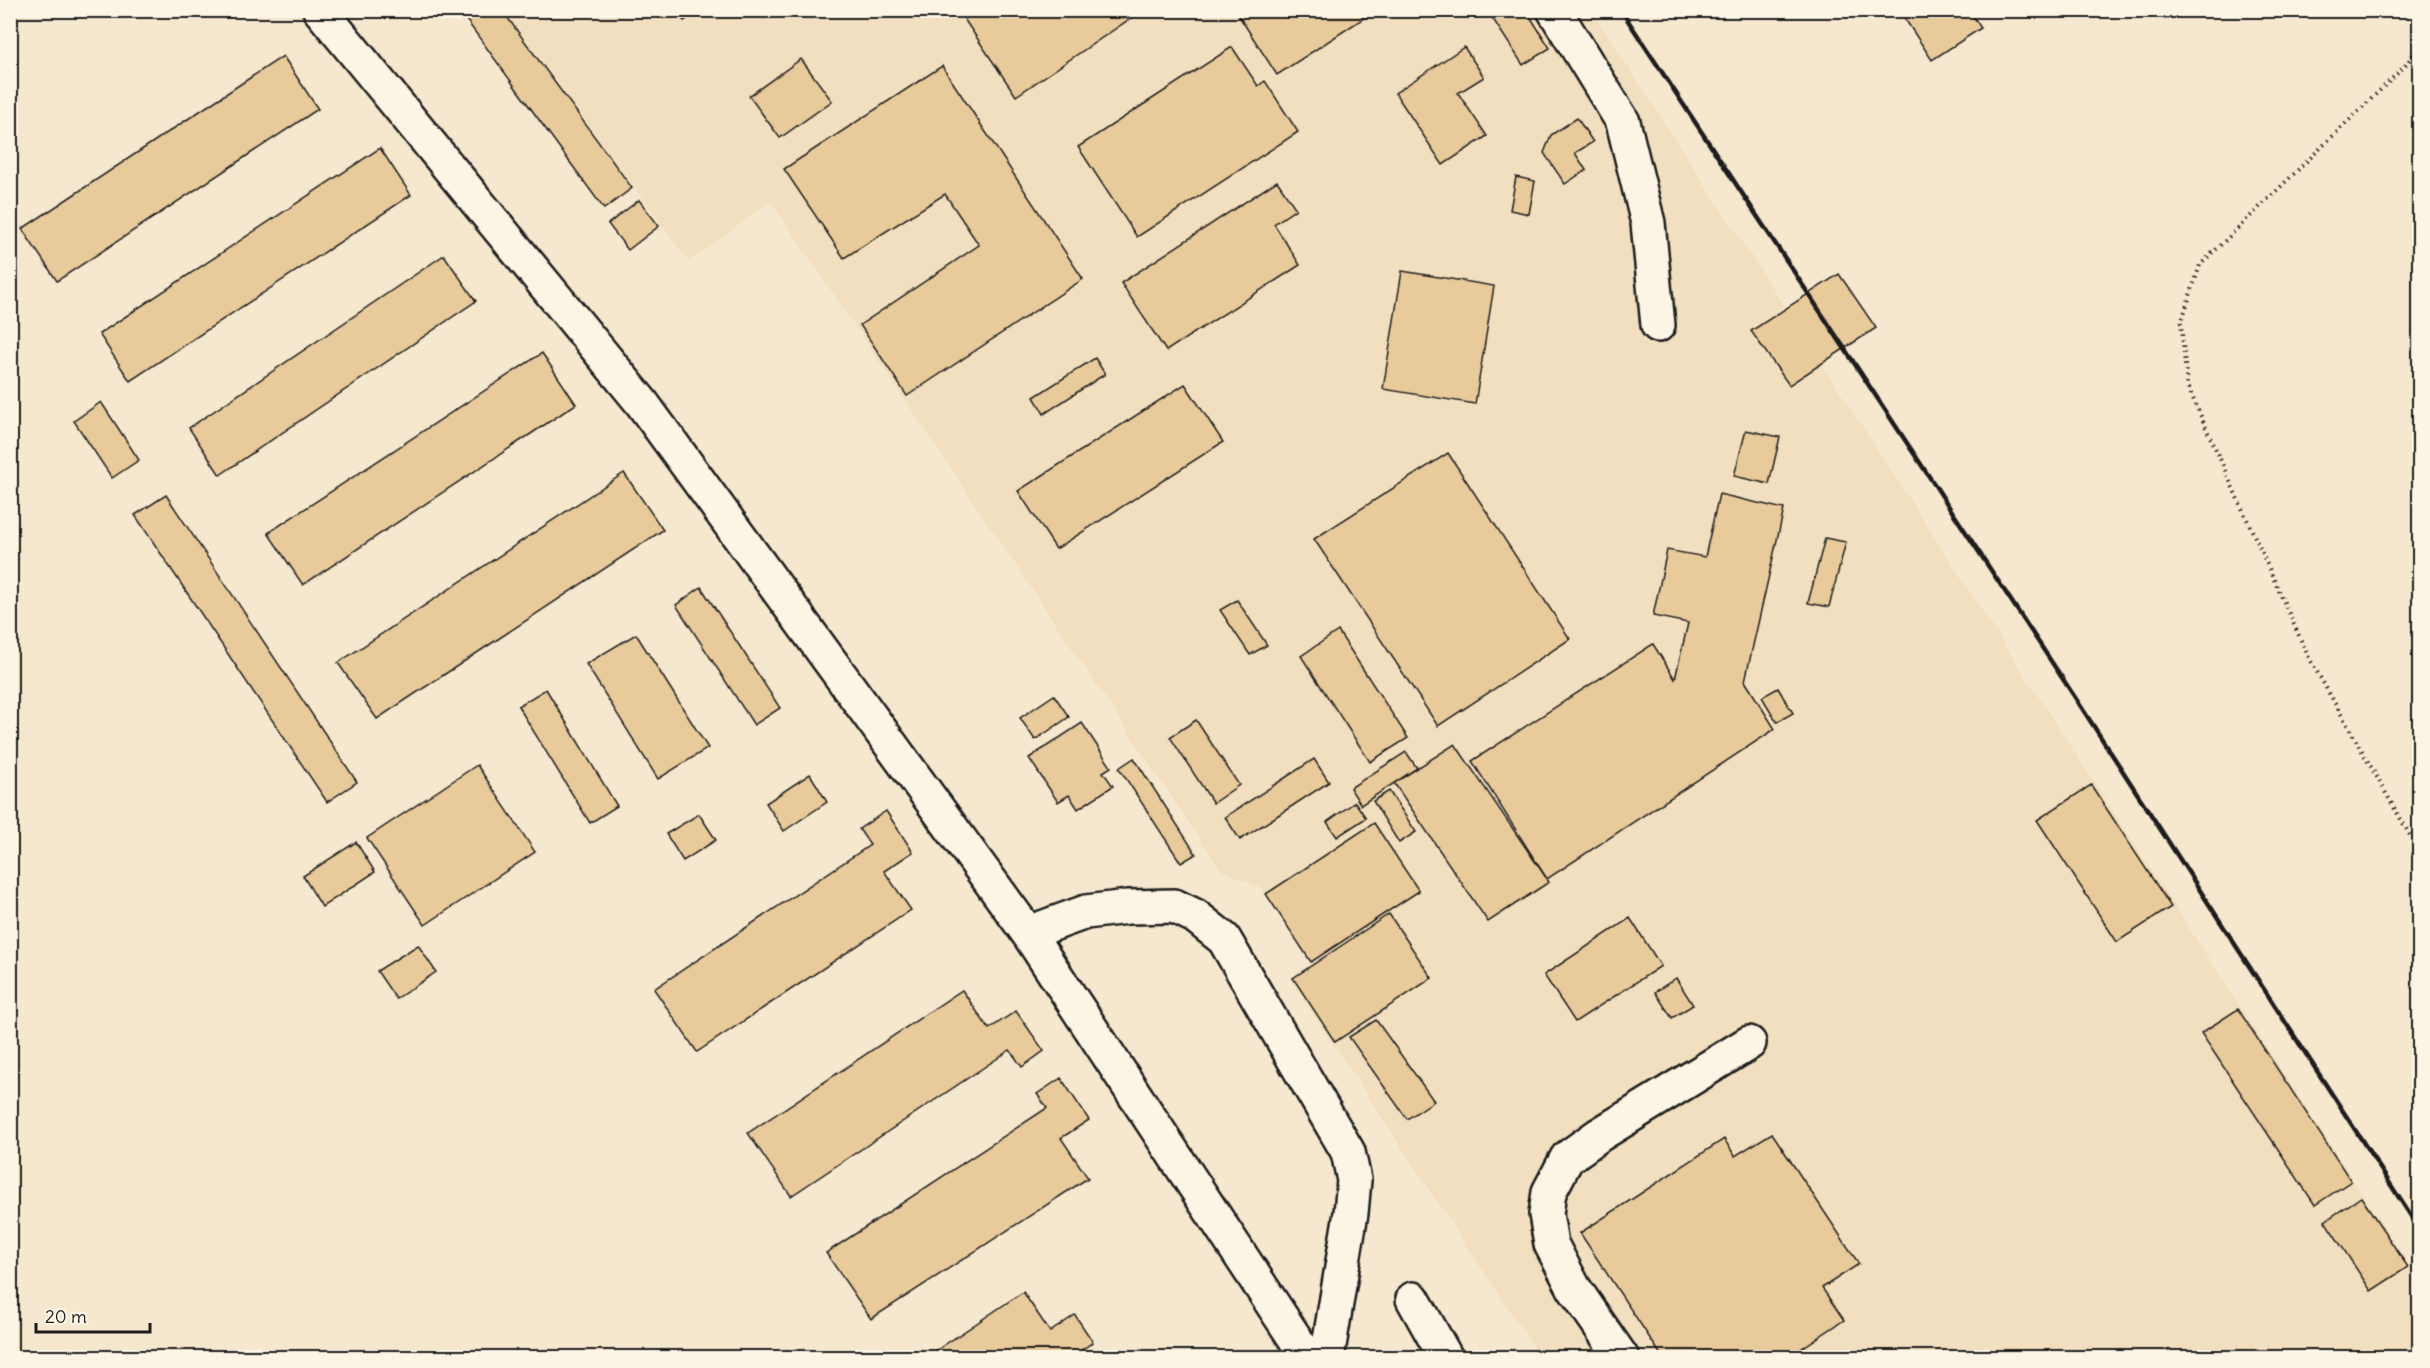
<svg xmlns="http://www.w3.org/2000/svg" width="2430" height="1368" font-family="Delius,sans-serif">
<style>
.built{fill:#f2dfbf}
.building{fill:#e8ca9b;stroke:#1c1c1c;stroke-width:1.5}
.lines{fill:none;stroke-linecap:round;stroke-linejoin:round}
.minor-casing{stroke:#1c1c1c;stroke-width:38}
.path{stroke:#1c1c1c;stroke-width:4;stroke-dasharray:1.5 4.5;stroke-linecap:butt}
.minor{stroke:#fcf5e5;stroke-width:33}
.rail{stroke:#1c1c1c;stroke-width:4.5}
</style>
<rect width="100%" height="100%" fill="#f6e8cf"/>
<filter id="ink" filterUnits="userSpaceOnUse"><feTurbulence type="fractalNoise" baseFrequency=".0167" numOctaves="2"/><feDisplacementMap in="SourceGraphic" scale="12" xChannelSelector="R" yChannelSelector="G"/><feConvolveMatrix kernelMatrix="1 2 1 2 8 2 1 2 1" color-interpolation-filters="sRGB"/></filter>
<g filter="url(#ink)">
<polygon class="built" points="504,11 1592,11 2419,1281 2419,1357 1540,1357 1290,979 1312,964 1262,889 1220,869 771,201 689,262"/>
<g class="building">
<polygon points="459,10 502,10 632,188 604,209"/>
<polygon points="677,10 701,10 684,21"/>
<polygon points="958,10 1139,10 1140,12 1016,96"/>
<polygon points="1235,10 1376,10 1277,75"/>
<polygon points="1487,10 1526,10 1550,48 1523,65"/>
<polygon points="1899,10 1969,10 1981,28 1932,60"/>
<polygon points="1232,47 1258,86 1265,81 1298,132 1137,237 1078,147"/>
<polygon points="1464,47 1484,77 1458,93 1487,136 1443,165 1395,93"/>
<polygon points="283,56 318,109 57,281 22,229"/>
<polygon points="801,59 832,101 780,138 749,96"/>
<polygon points="942,66 1083,279 907,396 860,325 979,245 945,194 844,258 784,169"/>
<polygon points="1577,118 1593,142 1575,153 1586,170 1565,184 1544,153 1551,135"/>
<polygon points="380,148 411,195 130,381 99,334"/>
<polygon points="1516,177 1535,181 1529,214 1510,210"/>
<polygon points="1277,181 1296,209 1274,224 1300,265 1166,351 1121,283"/>
<polygon points="639,200 659,226 628,250 608,224"/>
<polygon points="444,255 476,301 220,475 189,428"/>
<polygon points="1402,271 1494,286 1475,404 1383,389"/>
<polygon points="1839,274 1876,328 1789,385 1751,331"/>
<polygon points="542,353 576,404 303,585 268,533"/>
<polygon points="1095,358 1105,374 1044,414 1034,397"/>
<polygon points="1185,384 1223,442 1056,549 1018,491"/>
<polygon points="101,402 139,460 112,478 74,421"/>
<polygon points="1746,430 1780,437 1769,484 1734,476"/>
<polygon points="1448,453 1570,639 1438,726 1314,539"/>
<polygon points="624,473 663,530 377,719 338,663"/>
<polygon points="1719,494 1784,509 1745,681 1775,729 1547,879 1472,761 1653,644 1675,679 1688,623 1653,616 1667,550 1705,557"/>
<polygon points="166,495 357,782 327,802 135,515"/>
<polygon points="1825,538 1846,542 1829,607 1808,603"/>
<polygon points="701,587 780,708 754,725 676,605"/>
<polygon points="1237,600 1267,645 1250,655 1220,610"/>
<polygon points="1338,631 1408,738 1370,762 1301,656"/>
<polygon points="636,634 708,748 658,779 586,664"/>
<polygon points="1778,688 1793,713 1777,722 1762,697"/>
<polygon points="546,689 617,806 590,823 518,706"/>
<polygon points="1054,695 1069,717 1035,740 1020,718"/>
<polygon points="1196,720 1239,785 1213,803 1170,737"/>
<polygon points="1082,723 1111,767 1103,772 1113,786 1078,809 1069,795 1058,802 1029,758"/>
<polygon points="1455,744 1549,882 1488,922 1394,783"/>
<polygon points="1406,752 1417,768 1361,805 1350,788"/>
<polygon points="1134,758 1196,854 1181,863 1119,768"/>
<polygon points="1314,759 1329,782 1240,840 1225,817"/>
<polygon points="477,765 535,852 425,925 367,838"/>
<polygon points="810,774 827,802 784,831 766,803"/>
<polygon points="2091,785 2171,907 2117,942 2037,820"/>
<polygon points="1389,791 1416,832 1399,843 1373,801"/>
<polygon points="1355,802 1366,818 1337,837 1327,822"/>
<polygon points="886,811 913,852 884,871 911,910 697,1052 654,989 870,845 859,829"/>
<polygon points="699,814 716,840 683,861 666,834"/>
<polygon points="1374,823 1419,891 1311,962 1266,894"/>
<polygon points="356,842 375,872 322,907 303,876"/>
<polygon points="1389,914 1432,978 1335,1042 1293,978"/>
<polygon points="1630,918 1661,966 1575,1022 1544,975"/>
<polygon points="418,945 436,972 396,999 377,971"/>
<polygon points="1676,978 1693,1005 1672,1018 1655,992"/>
<polygon points="962,990 989,1029 1016,1011 1044,1051 1022,1067 1010,1050 791,1196 748,1133"/>
<polygon points="2238,1009 2351,1181 2315,1205 2201,1033"/>
<polygon points="1376,1020 1434,1101 1407,1119 1349,1037"/>
<polygon points="1061,1078 1089,1120 1061,1138 1088,1178 871,1319 826,1253 1047,1108 1037,1094"/>
<polygon points="1772,1133 1859,1264 1822,1288 1844,1320 1787,1358 1663,1358 1580,1233 1724,1139 1735,1156"/>
<polygon points="2361,1197 2408,1267 2371,1291 2325,1221"/>
<polygon points="1023,1292 1050,1332 1075,1315 1093,1342 1070,1358 925,1358"/>
</g>
<g class="lines">
<g class="minor-casing">
<g id="minor">
<polyline points="320,10 642,403 1028,933 1308,1358"/>
<polyline points="1554,10 1623,122 1648,223 1658,325"/>
<polyline points="1028,933 1086,912 1128,907 1174,906 1195,916 1224,939 1348,1152 1354,1180 1351,1213 1327,1358"/>
<polyline points="1413,1299 1446,1358"/>
<polyline points="1622,1358 1574,1288 1551,1244 1546,1214 1549,1192 1567,1158 1599,1135 1749,1043"/>
</g>
</g>
<polyline class="path" points="2420,45 2405,66 2200,265 2181,323 2187,385 2308,656 2420,853"/>
<use href="#minor" class="minor"/>
<polyline class="rail" points="1621,10 2078,702 2420,1230"/>
</g>
</g>
<rect width="2430" height="1368" fill="none" stroke="#fcf5e5" stroke-width="36"/>
<rect x="18" y="18" width="2394" height="1332" fill="none" stroke="#1c1c1c" stroke-width="2" filter="url(#ink)"/>
<path d="M36 1323v9h114v-9" fill="none" stroke="#1c1c1c" stroke-width="3"/>
<text x="45" y="1323" font-size="18" fill="#1c1c1c" stroke="#fcf5e5" stroke-width="4.5" paint-order="stroke">20 m</text>
</svg>
